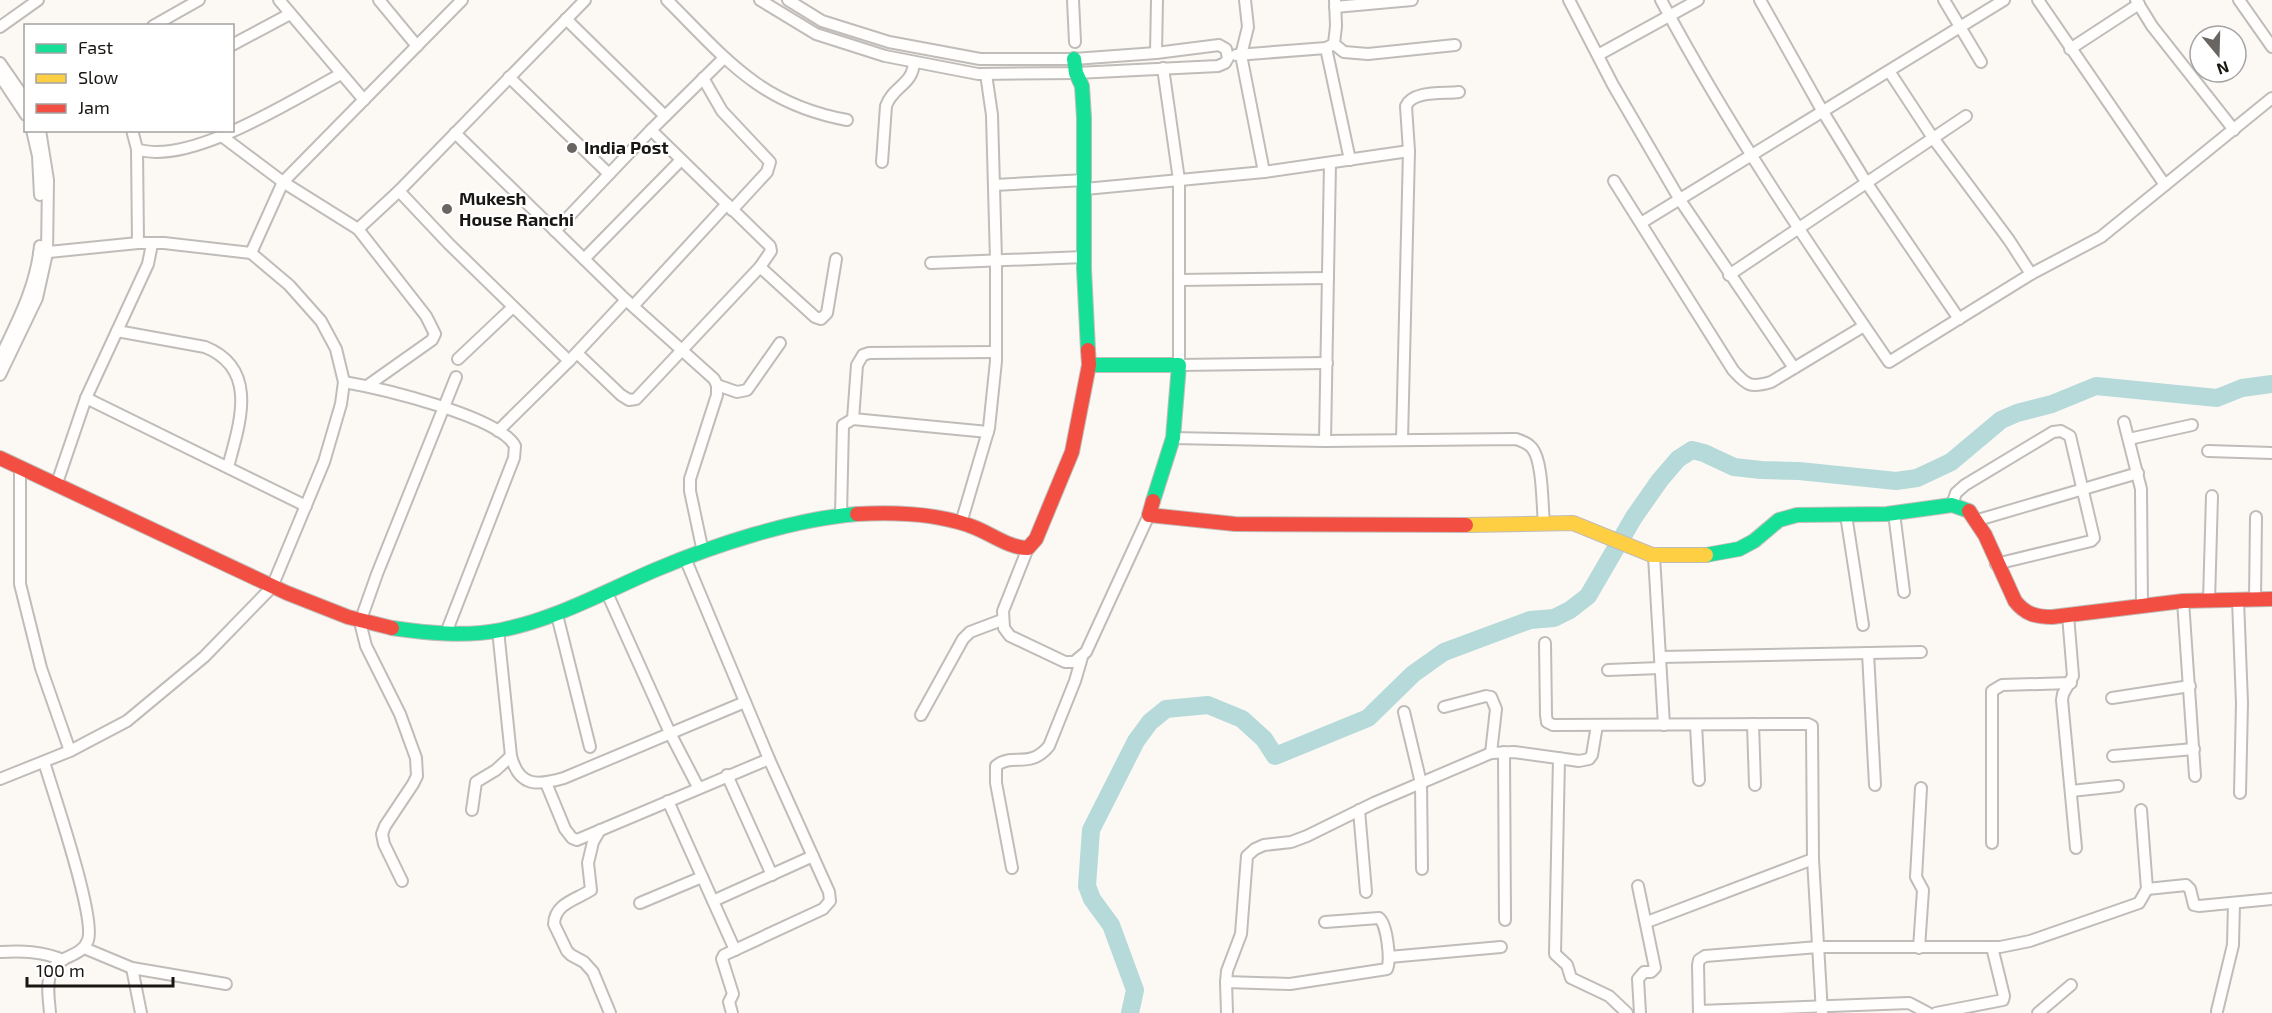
<svg xmlns="http://www.w3.org/2000/svg" width="2272" height="1013" font-family="'Exo 2',sans-serif">
<style>
.lines{fill:none;stroke-linecap:round;stroke-linejoin:round}
.river{stroke:#b5dad9;stroke-width:18}
.street-casing{stroke:#c0bcb9;stroke-width:14}
.fast-casing{stroke:#c0bcb9;stroke-width:16}
.slow-casing{stroke:#c0bcb9;stroke-width:16}
.jam-casing{stroke:#c0bcb9;stroke-width:16}
.street{stroke:#fffefd;stroke-width:10}
.fast{stroke:#16e098;stroke-width:14}
.slow{stroke:#ffcf43;stroke-width:14}
.jam{stroke:#f24e42;stroke-width:14}
.poi-dot{fill:#686562;stroke:#fff;stroke-width:2}
.labels{text-anchor:middle;stroke-width:4.5;stroke-linejoin:round;paint-order:stroke}
.poi-label{font-size:18px;font-weight:bold;fill:#191613;stroke:#fff;text-anchor:start}
</style>
<rect width="100%" height="100%" fill="#fcf8f4"/>
<g class="lines">
<polyline class="river" points="1130,1013 1135,990 1111,925 1092,899 1087,886 1091,830 1136,741 1150,722 1166,709 1208,705 1242,719 1264,739 1275,756 1368,718 1413,674 1444,652 1530,620 1554,618 1570,610 1588,596 1634,517 1660,480 1678,459 1692,450 1704,453 1734,467 1761,470 1799,471 1896,481 1917,478 1951,462 2001,420 2017,413 2052,404 2096,386 2217,398 2242,388 2272,384"/>
<g class="street-casing">
<g id="street">
<polyline points="279,0 364,100"/>
<polyline points="379,0 417,46"/>
<path d="M667 0C726 59 760 104 847 120"/>
<polyline points="760,0 816,34 885,56 978,74 1076,73 1218,66 1225,63 1228,58 1226,49 1219,45 1156,53 1074,59 980,59 889,42 822,21 788,0"/>
<polyline points="1073,0 1075,42"/>
<polyline points="1245,0 1248,27 1241,55 1264,172"/>
<polyline points="1569,0 1613,85 1680,200 1794,368"/>
<path d="M1661 0C1728 126 1808 244 1889 362L2031 274"/>
<polyline points="1760,0 1823,112 1866,182 1959,319"/>
<polyline points="1944,0 1981,62"/>
<polyline points="2038,0 2165,185"/>
<polyline points="2136,0 2152,26 2234,130"/>
<polyline points="2239,0 2272,47"/>
<polyline points="1335,7 1412,0"/>
<polyline points="566,19 665,116"/>
<polyline points="153,26 199,0"/>
<polyline points="0,27 38,0"/>
<polyline points="1334,44 1344,52 1368,54 1455,45"/>
<polyline points="232,45 290,14"/>
<polyline points="1326,48 1350,160"/>
<polyline points="2070,49 2139,4"/>
<polyline points="1156,53 1157,0"/>
<polyline points="1236,55 1326,48 1334,44 1336,26 1335,0"/>
<polyline points="1598,55 1698,0"/>
<polyline points="0,63 25,99"/>
<polyline points="1163,68 1179,180 1179,365 1327,363"/>
<polyline points="1889,71 1933,138 2009,240 2031,274 2101,237 2272,98"/>
<polyline points="0,76 26,115"/>
<polyline points="509,77 609,174"/>
<polyline points="703,78 722,111 770,162 767,172 732,210"/>
<polyline points="32,130 38,156 40,195"/>
<path d="M132 130 137 149C189 167 294 99 341 74"/>
<polyline points="455,133 626,300 569,361 498,431"/>
<polyline points="223,137 283,182 358,229 399,191 585,0"/>
<polyline points="137,149 138,243"/>
<path d="M882 162 886 106C893 86 913 85 914 62"/>
<path d="M1614 181 1733 370C1747 386 1751 388 1771 382L1864 326"/>
<polyline points="994,185 1085,180"/>
<polyline points="1085,189 1264,172 1409,151"/>
<polyline points="399,191 449,244 569,361"/>
<polyline points="1641,223 2004,0"/>
<polyline points="358,229 426,316 435,334 432,340 367,386"/>
<polyline points="555,231 651,130 724,58"/>
<polyline points="251,253 283,182 462,0"/>
<polyline points="584,259 681,160"/>
<polyline points="931,263 1084,257"/>
<polyline points="760,267 815,317 821,319 827,313 836,259"/>
<polyline points="1729,275 1966,116"/>
<polyline points="1179,280 1328,278"/>
<polyline points="626,300 714,379 717,385 717,395 690,479 690,491 703,552"/>
<polyline points="634,305 727,204"/>
<path d="M117 331 205 347C260 369 239 425 228 467"/>
<polyline points="577,353 621,395 629,400 636,399 760,267 771,251 770,246 651,130"/>
<path d="M0 358C17 322 36 287 40 246"/>
<polyline points="458,359 513,307"/>
<polyline points="0,375 37,298 47,253 48,180 40,130"/>
<path d="M344 382C379 388 499 416 515 446L514 458 446 633"/>
<polyline points="717,385 737,392 747,390 780,343"/>
<polyline points="86,398 306,506"/>
<polyline points="853,419 857,365 863,355 869,353 996,352"/>
<polyline points="2124,422 2141,489 2142,606"/>
<path d="M1173 438 1325 441 1516 439C1522 441 1528 443 1532 448 1543 461 1542 505 1544 523"/>
<polyline points="2129,439 2192,425"/>
<path d="M1402 440 1409 151 1406 106C1413 90 1444 94 1459 92"/>
<polyline points="1325,441 1330,163"/>
<polyline points="2208,451 2272,453"/>
<polyline points="20,467 20,584 41,668 70,751"/>
<polyline points="57,483 86,398 148,264 152,244"/>
<polyline points="1952,505 1956,493 1965,485 2053,432 2061,431 2070,436 2094,538 2091,541 1996,564"/>
<polyline points="1894,513 1904,592"/>
<polyline points="841,515 843,425 853,419 988,432"/>
<polyline points="1846,515 1863,625"/>
<polyline points="1978,520 2138,473"/>
<polyline points="961,523 989,428 996,361 996,260 992,115 986,74"/>
<polyline points="1028,548 1003,611 1004,628 1010,636 1065,662 1074,662 1086,652 1149,515"/>
<polyline points="1654,556 1664,725"/>
<polyline points="685,558 769,759 829,892 830,901 823,909 724,955 722,959 733,994 729,1002 732,1013"/>
<polyline points="607,593 670,733 698,787"/>
<polyline points="2255,599 2256,517"/>
<polyline points="2238,600 2242,703 2240,793"/>
<polyline points="2183,601 2195,776"/>
<polyline points="2209,601 2212,496"/>
<polyline points="557,615 590,747"/>
<polyline points="2068,615 2073,676 2063,694 2062,700 2076,848"/>
<path d="M498 630 511 756C519 787 537 786 564 778L745 702"/>
<polyline points="1545,643 1546,715 1547,722 1553,725 1808,724 1812,726 1813,859 1822,1013"/>
<polyline points="1868,653 1875,785"/>
<polyline points="1660,657 1921,652"/>
<polyline points="1608,670 1660,668"/>
<polyline points="2112,698 2190,686"/>
<polyline points="1444,707 1486,696 1491,697 1496,709 1491,753"/>
<polyline points="1404,712 1421,783 1422,869"/>
<polyline points="921,715 963,639 970,632 1002,620"/>
<polyline points="1753,724 1755,785"/>
<polyline points="1696,725 1699,780"/>
<polyline points="1504,752 1505,920"/>
<polyline points="2113,756 2194,749"/>
<polyline points="1559,758 1555,954 1567,965 1571,978 1609,996 1627,1013"/>
<path d="M44 762C53 792 96 917 88 940 82 958 57 955 51 972 46 984 49 1000 50 1013"/>
<polyline points="727,775 772,875"/>
<polyline points="0,779 70,751 127,721 204,657 272,587 324,462 341,404 344,382 336,349 321,321 289,285 251,253 164,243 138,243 39,253"/>
<polyline points="546,783 565,829 572,838 577,840 769,759"/>
<polyline points="2071,791 2118,786"/>
<polyline points="668,801 735,950"/>
<polyline points="472,810 476,782 496,770 511,756"/>
<polyline points="1359,810 1366,892"/>
<path d="M600 830 593 842 588 863 591 890C576 900 555 903 554 924L567 951 571 955 584 962 593 972 610 1013"/>
<polyline points="1992,843 1992,691 2002,685 2071,683"/>
<path d="M1012 868 996 783V766C1013 752 1029 770 1049 746L1075 681 1082 657"/>
<polyline points="402,881 384,844 382,834 385,826 413,784 417,776 416,758 400,714 366,646 360,622 377,574 456,377"/>
<polyline points="1638,886 1655,968 1651,972 1644,972 1638,979 1640,1013"/>
<polyline points="2147,889 2186,885 2190,889 2194,905 2199,906 2272,899"/>
<polyline points="713,901 813,856"/>
<polyline points="640,903 702,877"/>
<polyline points="1647,922 1813,859"/>
<polyline points="84,948 132,968 226,984"/>
<polyline points="1919,948 1923,890 1916,877 1921,788"/>
<path d="M0 952C23 951 41 951 63 960"/>
<polyline points="1389,957 1501,947"/>
<polyline points="132,968 141,1013"/>
<path d="M1226 982 1290 984 1387 969C1391 960 1387 924 1379 918L1325 922"/>
<polyline points="1699,1011 1909,1003 1928,1013"/>
<polyline points="2217,1011 2233,945 2234,903"/>
<polyline points="1227,1013 1226,982 1227,971 1241,934 1247,856 1255,849 1264,845 1291,842 1307,836 1374,803 1491,753 1514,752 1579,761 1589,759 1592,755 1597,725"/>
<polyline points="1699,1013 1698,965 1699,960 1705,956 1818,947 2000,947 2030,941 2139,903 2147,889 2141,810"/>
<polyline points="1936,1013 2003,1000 2004,996 1992,947"/>
<polyline points="2038,1013 2071,985"/>
</g>
</g>
<g class="fast-casing">
<g id="fast">
<polyline points="1074,59 1076,73 1082,86 1084,118 1084,269 1088,350"/>
<polyline points="1089,365 1179,365 1173,438 1153,501"/>
<polyline points="1706,555 1739,549 1754,541 1779,520 1797,515 1887,514 1952,505 1969,511"/>
<path d="M392 628C427 633 466 637 501 630 556 619 604 592 655 570 714 545 793 519 857 514"/>
</g>
</g>
<g class="slow-casing">
<polyline id="slow" points="1466,525 1573,523 1652,555 1706,555"/>
</g>
<g class="jam-casing">
<g id="jam">
<polyline points="0,458 287,593 348,617 392,628"/>
<polyline points="1153,501 1149,515 1235,524 1466,525"/>
<path d="M1969 511 1985 535 2015 601C2025 614 2036 617 2052 617L2183 601 2272 599"/>
<path d="M857 514C893 512 933 513 968 525 988 531 1007 548 1028 548L1036 539 1072 452 1089 365 1088 350"/>
</g>
</g>
<use href="#street" class="street"/>
<use href="#fast" class="fast"/>
<use href="#slow" class="slow"/>
<use href="#jam" class="jam"/>
</g>
<g class="poi-dot">
<circle cx="572" cy="148" r="6"/>
<circle cx="447" cy="209" r="6"/>
</g>
<g class="labels">
<g class="poi-label">
<text x="584" y="154">India Post</text>
<text x="459" y="205">Mukesh<tspan x="459" dy="21">House Ranchi</tspan></text>
</g>
</g>
<rect x="24" y="24" width="210" height="108" fill="#ffffff" stroke="#a3a2a1" stroke-width="1.5"/>
<rect x="36" y="44" width="30" height="9" fill="#16e098" stroke="#a3a2a1" stroke-width="1.5"/>
<text x="78" y="54" font-size="18" fill="#191613">Fast</text>
<rect x="36" y="74" width="30" height="9" fill="#ffcf43" stroke="#a3a2a1" stroke-width="1.5"/>
<text x="78" y="84" font-size="18" fill="#191613">Slow</text>
<rect x="36" y="104" width="30" height="9" fill="#f24e42" stroke="#a3a2a1" stroke-width="1.5"/>
<text x="78" y="114" font-size="18" fill="#191613">Jam</text>
<g transform="translate(2218 54) rotate(161)"><circle r="28" fill="#ffffff" stroke="#a3a2a1" stroke-width="1.5"/>
<path d="M0-4.5L10 22L0 15L-10 22Z" fill="#686562"/>
<text y="-9" font-size="16" font-weight="bold" text-anchor="middle" fill="#191613">N</text>
</g>
<path d="M27 977v9h146v-9" fill="none" stroke="#191613" stroke-width="3"/>
<text x="36" y="977" font-size="18" fill="#191613" stroke="#ffffff" stroke-width="4.5" paint-order="stroke">100 m</text>
</svg>
